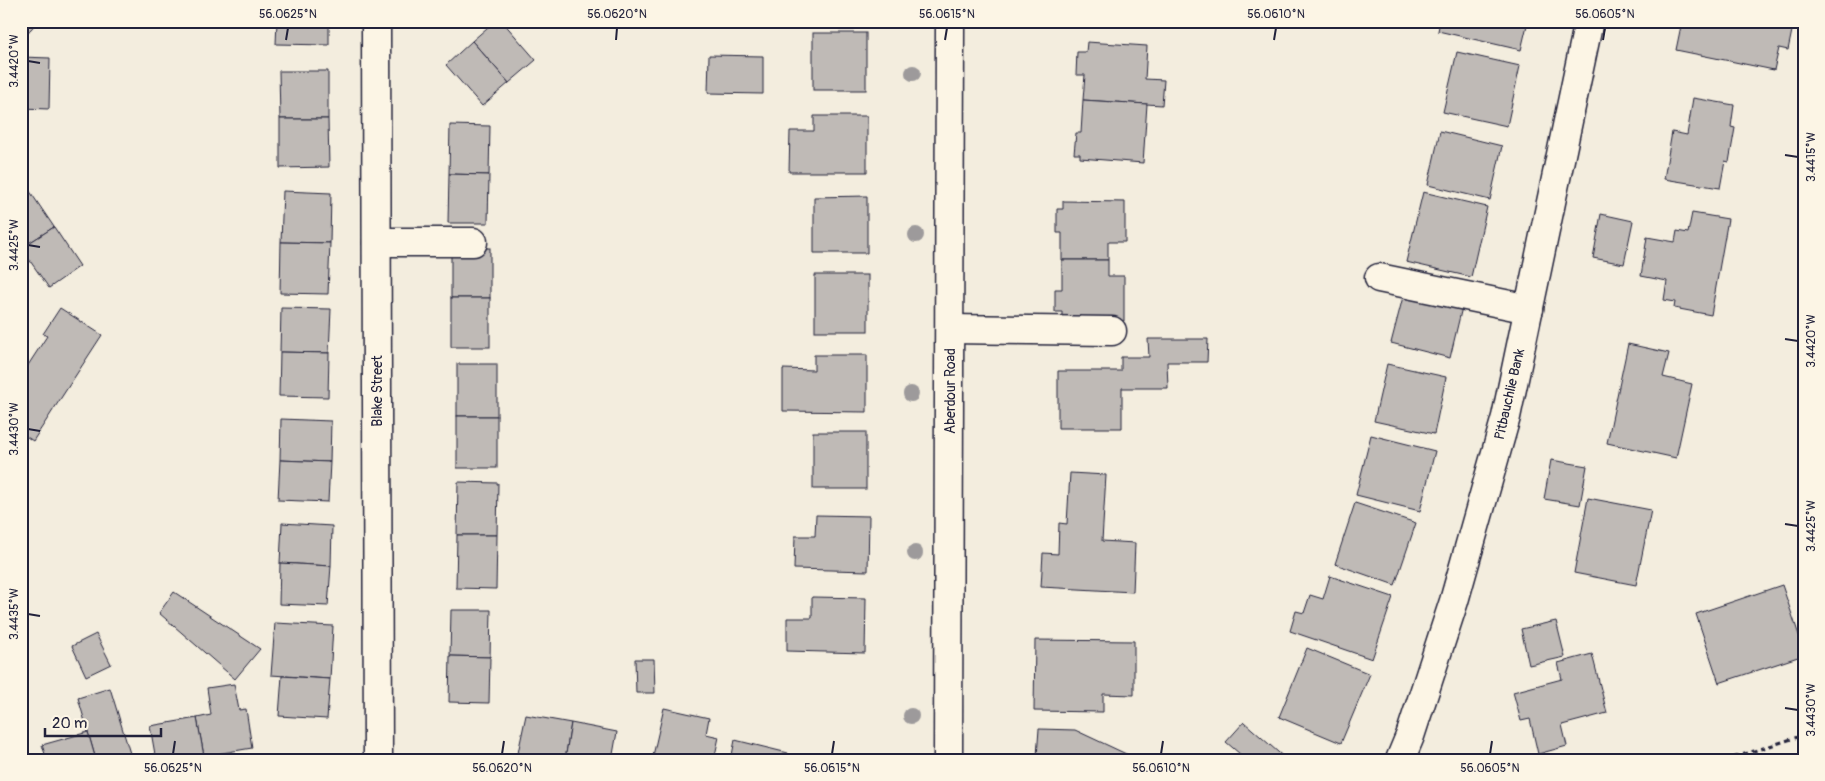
<svg xmlns="http://www.w3.org/2000/svg" width="1825" height="781" font-family="Pangolin,sans-serif">
<style>
.building{fill:#bfbab6;stroke:#22223b}
.lines{fill:none;stroke-linecap:round;stroke-linejoin:round}
.minor-casing{stroke:#22223b;stroke-width:31}
.major-casing{stroke:#22223b;stroke-width:31}
.path{stroke:#22223b;stroke-width:3;stroke-dasharray:5 4;stroke-linecap:butt}
.minor{stroke:#fcf5e5;stroke-width:28}
.major{stroke:#fcf5e5;stroke-width:28}
.tree{fill:#9d9a9b}
.ticks{fill:none;stroke:#22223b;stroke-width:2}
.labels{text-anchor:middle;stroke-width:4;stroke-linejoin:round;paint-order:stroke}
.street-label{font-size:14px;fill:#22223b;stroke:#fcf5e5}
.neatline{fill:none;stroke:#22223b;stroke-width:2}
.ticks-label{font-size:12px;text-anchor:middle;fill:#22223b}
</style>
<rect width="100%" height="100%" fill="#f3edde"/>
<filter id="ink" filterUnits="userSpaceOnUse"><feTurbulence type="fractalNoise" baseFrequency=".02" numOctaves="2"/><feDisplacementMap in="SourceGraphic" scale="10" xChannelSelector="R" yChannelSelector="G"/><feConvolveMatrix kernelMatrix="1 2 1 2 8 2 1 2 1" color-interpolation-filters="sRGB"/></filter>
<g filter="url(#ink)">
<g class="building">
<polygon points="21,21 38,21 24,37 21,35"/>
<polygon points="277,21 329,21 329,45 276,44"/>
<polygon points="495,21 502,21 536,60 509,83 472,41"/>
<polygon points="1440,21 1528,21 1521,50 1438,31"/>
<polygon points="1682,21 1794,21 1788,50 1779,48 1774,70 1676,50"/>
<rect x="813" y="33" width="53" height="57"/>
<polygon points="472,41 509,83 482,106 446,65"/>
<polygon points="1087,42 1147,46 1145,79 1164,80 1162,105 1083,100 1085,75 1076,75 1077,52 1086,52"/>
<polygon points="1457,52 1520,66 1507,126 1443,112"/>
<polygon points="709,55 763,56 763,94 708,93"/>
<polygon points="21,57 50,58 49,109 21,108"/>
<polygon points="279,71 328,71 328,119 280,119"/>
<polygon points="1693,98 1734,105 1731,127 1735,128 1729,162 1725,161 1720,188 1664,179 1672,132 1687,135"/>
<polygon points="1083,100 1147,104 1143,163 1080,158 1080,154 1074,154 1076,133 1081,133"/>
<polygon points="814,116 867,116 867,172 789,172 790,131 814,131"/>
<polygon points="280,119 328,119 329,167 280,168"/>
<polygon points="450,125 490,126 489,175 449,174"/>
<polygon points="1440,131 1502,146 1490,200 1428,185"/>
<polygon points="449,174 489,175 488,223 448,223"/>
<polygon points="27,187 54,227 21,248 21,191"/>
<polygon points="283,191 331,193 330,243 281,242"/>
<polygon points="1423,192 1487,207 1471,277 1406,262"/>
<polygon points="867,196 867,253 814,253 814,197"/>
<polygon points="1063,201 1125,202 1125,242 1108,242 1108,260 1062,260 1062,233 1057,233 1057,209 1063,209"/>
<polygon points="1692,213 1728,219 1711,315 1674,308 1675,302 1664,300 1667,281 1641,276 1647,237 1675,242 1677,231 1688,233"/>
<polygon points="1601,214 1633,221 1624,264 1593,258"/>
<polygon points="54,227 80,266 49,288 21,248"/>
<polygon points="281,242 330,243 328,294 280,293"/>
<rect x="451" y="248" width="39" height="50"/>
<polygon points="1062,260 1108,260 1108,276 1124,276 1124,321 1062,321 1062,312 1055,312 1055,289 1062,289"/>
<rect x="815" y="275" width="53" height="56"/>
<polygon points="1405,289 1463,303 1450,358 1391,343"/>
<rect x="451" y="298" width="39" height="49"/>
<polygon points="60,308 102,335 33,441 21,433 21,376 47,336 43,334"/>
<polygon points="281,308 331,309 329,353 280,352"/>
<polygon points="1148,339 1208,339 1207,362 1167,362 1168,388 1122,388 1122,428 1058,428 1058,371 1121,371 1121,357 1149,357"/>
<polygon points="1628,344 1669,353 1663,377 1692,384 1676,458 1607,443"/>
<polygon points="280,352 329,353 328,397 279,396"/>
<polygon points="814,355 867,355 867,412 783,411 783,369 814,370"/>
<rect x="457" y="364" width="40" height="52"/>
<polygon points="1387,364 1446,377 1434,434 1374,421"/>
<rect x="457" y="416" width="40" height="52"/>
<polygon points="281,419 331,421 330,462 280,460"/>
<rect x="813" y="432" width="53" height="57"/>
<polygon points="1371,435 1435,451 1420,511 1356,495"/>
<polygon points="280,460 330,462 328,502 278,500"/>
<polygon points="1551,460 1587,466 1580,505 1544,499"/>
<polygon points="1070,473 1106,475 1102,541 1135,543 1133,592 1041,587 1043,553 1058,554 1059,523 1067,524"/>
<polygon points="458,482 498,483 497,535 457,535"/>
<polygon points="1588,498 1651,510 1636,585 1574,573"/>
<polygon points="1355,503 1416,523 1395,585 1335,564"/>
<polygon points="816,515 869,516 868,571 794,569 795,536 815,536"/>
<polygon points="282,523 332,526 331,566 280,563"/>
<polygon points="457,535 497,535 496,589 456,588"/>
<polygon points="280,563 331,566 328,606 279,604"/>
<polygon points="1330,576 1393,597 1372,659 1290,631 1296,611 1304,613 1310,595 1323,599"/>
<polygon points="1782,585 1804,650 1804,655 1719,683 1696,614"/>
<polygon points="174,592 260,649 235,679 159,613"/>
<polygon points="812,597 866,598 865,653 787,651 787,618 812,618"/>
<polygon points="451,610 491,610 490,657 450,656"/>
<polygon points="1556,621 1565,657 1529,665 1521,629"/>
<polygon points="275,623 333,626 330,679 271,675"/>
<polygon points="96,634 111,664 86,676 72,646"/>
<polygon points="1035,640 1134,641 1134,695 1103,694 1103,712 1034,711"/>
<polygon points="1307,648 1370,674 1341,743 1279,717"/>
<polygon points="1592,654 1607,713 1562,725 1567,746 1538,754 1530,719 1521,721 1513,692 1562,679 1558,663"/>
<polygon points="450,656 490,657 489,703 449,702"/>
<polygon points="635,659 654,659 655,693 636,693"/>
<polygon points="282,676 330,679 327,719 279,716"/>
<polygon points="234,684 239,710 246,709 252,748 204,756 197,718 211,715 207,688"/>
<polygon points="110,688 132,760 96,760 88,732 78,698"/>
<polygon points="664,708 709,718 706,734 719,737 714,760 652,760"/>
<polygon points="526,715 571,723 565,760 554,760 518,753"/>
<polygon points="197,718 204,756 183,760 156,760 150,726"/>
<polygon points="1244,722 1287,760 1247,760 1226,742"/>
<polygon points="571,723 617,732 612,760 565,760"/>
<polygon points="1039,729 1075,730 1139,760 1071,760 1071,758 1037,756"/>
<polygon points="88,732 96,760 47,760 42,745"/>
<polygon points="735,740 788,753 787,760 731,760"/>
</g>
<g class="lines">
<g class="minor-casing">
<g id="minor">
<polyline points="376,21 378,760"/>
<polyline points="377,242 473,242"/>
<polyline points="1379,278 1529,309"/>
<polyline points="950,329 1112,331"/>
<polyline points="1400,760 1410,736 1454,601 1506,417 1589,21"/>
</g>
</g>
<g class="major-casing">
<polyline id="major" points="948,760 950,21"/>
</g>
<polyline class="path" points="1726,760 1804,735"/>
<use href="#minor" class="minor"/>
<use href="#major" class="major"/>
</g>
<g class="tree">
<circle cx="913" cy="73" r="8"/>
<circle cx="916" cy="235" r="8"/>
<circle cx="911" cy="394" r="8"/>
<circle cx="915" cy="553" r="8"/>
<circle cx="911" cy="716" r="8"/>
</g>
</g>
<path class="ticks" d="M286 40 288 28M616 40 617 28M945 40 947 28M1274 40 1276 28M1603 40 1605 28M28 61 40 63M1785 155 1798 157M28 245 40 247M1785 339 1798 341M28 429 40 431M1785 524 1798 526M28 614 40 616M1785 708 1798 710M173 754 175 741M502 754 504 741M832 754 834 741M1161 754 1163 741M1490 754 1492 741"/>
<g class="labels">
<g class="street-label">
<text transform="translate(377 391) rotate(-90)" y="5">Blake Street</text>
<text transform="translate(950 391) rotate(-90)" y="5">Aberdour Road</text>
<text transform="translate(1509 394) rotate(-77)" y="5">Pitbauchlie Bank</text>
</g>
</g>
<rect width="1825" height="781" fill="none" stroke="#fcf5e5" stroke-width="55"/>
<path d="M45 728v8h116v-8" fill="none" stroke="#22223b" stroke-width="2.5"/>
<text x="52" y="728" font-size="15" fill="#22223b" stroke="#fcf5e5" stroke-width="4" paint-order="stroke">20 m</text>
<rect x="28" y="28" width="1770" height="726" class="neatline"/>
<g class="ticks-label">
<text x="288" y="18">56.0625°N</text>
<text x="617" y="18">56.0620°N</text>
<text x="947" y="18">56.0615°N</text>
<text x="1276" y="18">56.0610°N</text>
<text x="1605" y="18">56.0605°N</text>
<text transform="translate(14 61) rotate(-90)" y="4">3.4420°W</text>
<text transform="translate(1811 157) rotate(-90)" y="4">3.4415°W</text>
<text transform="translate(14 245) rotate(-90)" y="4">3.4425°W</text>
<text transform="translate(1811 341) rotate(-90)" y="4">3.4420°W</text>
<text transform="translate(14 429) rotate(-90)" y="4">3.4430°W</text>
<text transform="translate(1811 526) rotate(-90)" y="4">3.4425°W</text>
<text transform="translate(14 614) rotate(-90)" y="4">3.4435°W</text>
<text transform="translate(1811 710) rotate(-90)" y="4">3.4430°W</text>
<text x="173" y="772">56.0625°N</text>
<text x="502" y="772">56.0620°N</text>
<text x="832" y="772">56.0615°N</text>
<text x="1161" y="772">56.0610°N</text>
<text x="1490" y="772">56.0605°N</text>
</g>
</svg>
